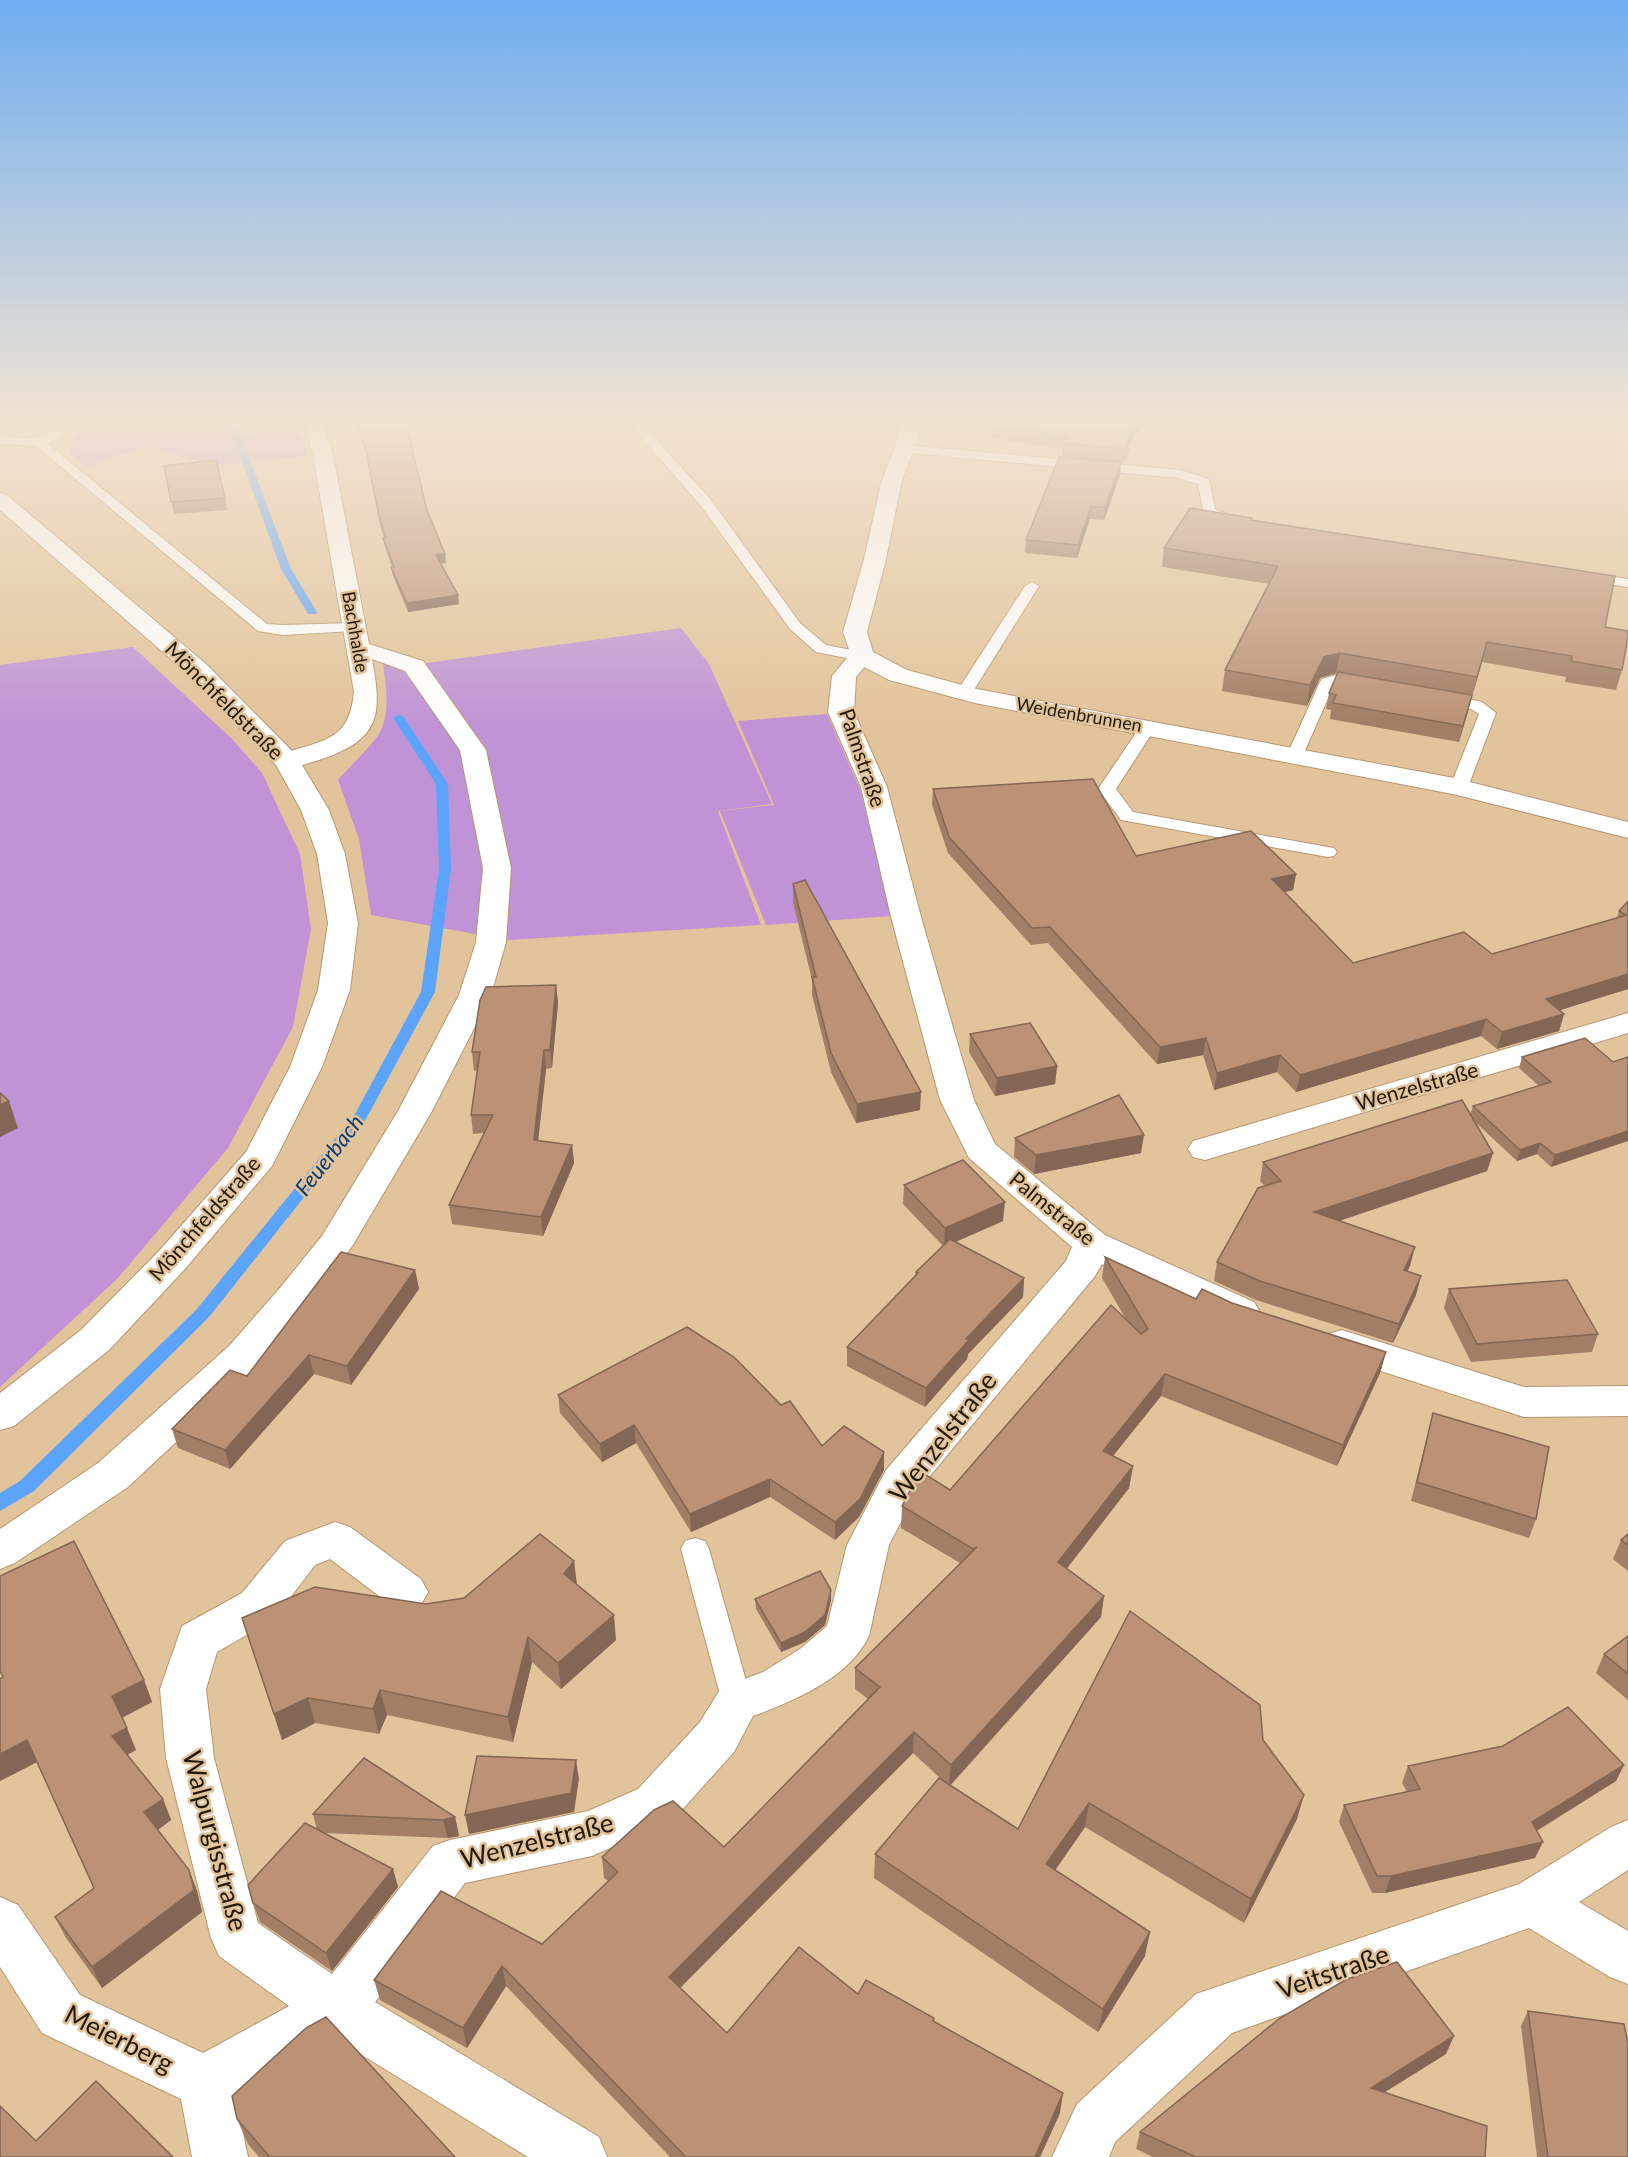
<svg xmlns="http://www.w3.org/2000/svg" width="1628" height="2157" font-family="Lato,sans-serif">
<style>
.green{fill:#bf93d5}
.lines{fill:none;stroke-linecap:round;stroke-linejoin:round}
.stream{fill:#5ba3fb;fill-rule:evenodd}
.service-casing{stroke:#b49770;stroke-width:2}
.minor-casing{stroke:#b49770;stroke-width:2}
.tertiary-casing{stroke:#b49770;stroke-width:2}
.secondary-casing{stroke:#b49770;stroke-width:2}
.service{fill:#fff;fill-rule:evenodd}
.minor{fill:#fff;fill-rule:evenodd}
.tertiary{fill:#fff;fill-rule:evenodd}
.secondary{fill:#fff;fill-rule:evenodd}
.wall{fill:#a17e65}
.shaded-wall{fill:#836653}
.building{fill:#bb9276;stroke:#836653;stroke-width:1.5}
.labels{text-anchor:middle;stroke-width:5;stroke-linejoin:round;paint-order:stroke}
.far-street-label{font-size:18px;fill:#231808;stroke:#e2c49c}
.street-label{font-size:21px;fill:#231808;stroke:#e2c49c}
.water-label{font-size:22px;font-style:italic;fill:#083c72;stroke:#e2c49c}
.near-street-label{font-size:26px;fill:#231808;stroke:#e2c49c}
</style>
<rect width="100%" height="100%" fill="#e2c49c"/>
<g class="green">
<polygon points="78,423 298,423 307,456 215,466 147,446 87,467 70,453"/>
<path d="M681 628 709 664 772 804 718 811 761 925 508 940 371 915 359 839 338 780C348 768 376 742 381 730 390 710 386 686 383 665L427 663Z"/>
<polygon points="133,647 232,739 262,773 300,854 311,929 293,1027 228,1148 117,1279 0,1387 0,665"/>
<polygon points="827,714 860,789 892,916 766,925 720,811 774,805 738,721"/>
</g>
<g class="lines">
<g class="stream">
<polygon points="228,423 236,423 291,569 317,612 316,614 308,614 281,569"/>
<polygon points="399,715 403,716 448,784 451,869 435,992 366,1119 209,1317 34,1491 0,1511 0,1493 20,1481 197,1309 355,1114 421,992 439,869 436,784 393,718"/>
</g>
<g class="service-casing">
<g id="service">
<path d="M60 423H72L59 439 48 444 267 624 283 625 354 623 361 627 354 631 283 635 258 631 36 446 0 444V436C26 438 41 444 60 423Z"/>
<polygon points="629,423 641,423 711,500 800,623 826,645 867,653 870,656 867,659 862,661 816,652 790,629 701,506"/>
<polygon points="904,445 1180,470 1209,479 1215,509 1241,521 1234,525 1204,514 1198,484 1178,478 900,452 898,449"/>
<polygon points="1588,573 1628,579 1628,587 1583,580 1581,577"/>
<polygon points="1032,582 1039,586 972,693 970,696 958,696 956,693 1025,586"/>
<polygon points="1336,675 1369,681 1371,684 1363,689 1334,685 1303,755 1301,759 1289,759 1287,755 1320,682 1322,679"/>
<polygon points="1441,693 1482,702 1496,713 1468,787 1465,791 1453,791 1450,787 1479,714 1471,709 1435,701 1433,698 1435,695"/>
<polygon points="1148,722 1156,727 1116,789 1133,812 1328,847 1334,848 1337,852 1334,856 1328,857 1121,820 1098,789 1142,724"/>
<polygon points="695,1538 705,1541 709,1549 752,1702 747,1711 737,1715 727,1711 722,1702 681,1549 685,1541"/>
</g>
</g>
<g class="minor-casing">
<g id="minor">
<path d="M304 423H322L333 455 369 644 423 661 486 750 511 868 506 942 491 995 432 1111 353 1245 305 1309 257 1366 128 1487 15 1563 0 1569V1529L98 1463 229 1346 279 1289 322 1236 398 1111 459 995 476 942 483 868 460 750 405 671 372 659C383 717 379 740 319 760 305 764 292 770 278 767L274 761C279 754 286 753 294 750 332 739 350 734 354 692L313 455Z"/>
<path d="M862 649 871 651 874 656 856 677 854 712 887 787 921 917 974 1100 995 1144 1105 1235 1254 1302 1260 1312 1254 1322 1241 1326 1228 1322 1102 1264 1095 1276 916 1493 889 1545 869 1636C849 1678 794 1701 753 1716L734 1752 672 1821 592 1856 465 1883 375 2002 599 2137 607 2157H528L336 2039 235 2095 248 2157H192L181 2099 42 2033 0 1967V1897L18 1905 80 1995 203 2053 289 2006 219 1956 211 1938 166 1758 160 1689 182 1626 242 1593 285 1541 335 1522 350 1527 421 1579 428 1592 421 1605 406 1610 391 1605 330 1559 315 1565 274 1619 217 1652 206 1689 214 1758 258 1923 332 1974 433 1846 450 1840 588 1811 638 1789 700 1722 721 1688 763 1672 800 1649 827 1626 847 1545 886 1470 1066 1261 1072 1247 969 1158 940 1100 891 917 861 787 828 712 832 676 853 651Z"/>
<polygon points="1628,1013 1628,1033 1205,1160 1193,1157 1188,1149 1193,1141"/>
<polygon points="1342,1330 1524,1387 1628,1386 1628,1416 1524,1417 1328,1354 1323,1344 1328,1334"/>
<polygon points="1628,1820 1628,1870 1579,1902 1628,1931 1628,1984 1610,1977 1529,1928 1232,2033 1115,2142 1109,2157 1052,2157 1077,2104 1196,1994 1519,1884 1611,1827"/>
</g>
</g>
<g class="tertiary-casing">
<polygon id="tertiary" points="903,423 923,423 901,484 886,559 867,632 873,652 907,670 977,689 1454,778 1628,822 1628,838 1453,794 975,703 889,680 853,661 843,632 864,559 881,484"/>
</g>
<g class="secondary-casing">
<polygon id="secondary" points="0,493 7,495 206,664 296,755 329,810 345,854 358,923 350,990 322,1067 272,1166 185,1269 109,1350 14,1426 0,1430 0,1393 81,1330 159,1251 246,1152 290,1067 318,990 328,923 317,854 301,810 276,765 188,674 0,510"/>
</g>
<use href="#service" class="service"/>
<use href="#minor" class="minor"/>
<use href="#tertiary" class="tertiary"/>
<use href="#secondary" class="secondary"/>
</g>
<g class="wall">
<polygon points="356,423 404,423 427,510 445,554 446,563 441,563 459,604 408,612 393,576 391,567 392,567 385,547 383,538 384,538 380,525 366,454"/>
<polygon points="986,423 1146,423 1129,444 1129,449 1124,463 1084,459 1121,462 1120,475 1104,520 1090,519 1077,558 1025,553 1026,540 1062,457 1063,449 992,438 993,430 986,429"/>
<polygon points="164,466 225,498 227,510 174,514"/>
<polygon points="1252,520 1605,627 1622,670 1616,690 1565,682 1566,677 1482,662 1459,742 1330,719 1331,710 1326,709 1329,693 1338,673 1320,678 1307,706 1222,691 1225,670 1269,584 1162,567 1164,548"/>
<polygon points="933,789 1136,856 1296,874 1293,890 1284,892 1353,963 1492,954 1617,918 1619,911 1628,901 1628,989 1560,1010 1564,1014 1559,1031 1497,1049 1481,1036 1296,1092 1277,1072 1214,1090 1203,1055 1157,1064 1048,943 1031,945 948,853 932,805"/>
<polygon points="793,884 920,1110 856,1123 831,1072 812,995 812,980 793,902"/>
<polygon points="556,985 558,1003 552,1068 546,1069 538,1141 572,1145 574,1163 543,1236 452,1224 449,1205 484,1133 473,1134 471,1115 477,1070 474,1071 472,1052"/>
<polygon points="970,1034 1057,1066 1055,1084 995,1096 969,1052"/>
<polygon points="1522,1057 1613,1062 1551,1167 1537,1154 1517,1161 1475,1122 1493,1153 1487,1171 1339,1221 1410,1266 1407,1271 1416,1295 1393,1343 1256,1300 1214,1281 1217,1262 1265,1186 1260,1181 1263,1162 1470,1115 1473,1106 1539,1086 1519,1068"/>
<polygon points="1015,1138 1141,1153 1034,1174 1014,1157"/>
<polygon points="904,1185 1003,1221 955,1242 1024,1278 1023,1297 968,1354 967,1359 925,1407 847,1366 847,1347 915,1276 916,1272 943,1246 903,1204"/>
<polygon points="1105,1257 1196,1299 1232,1303 1386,1352 1380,1373 1337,1466 1161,1396 1113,1456 1133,1466 1129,1488 1066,1569 1104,1596 1101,1617 951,1785 1018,1829 1263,1740 1297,1819 1244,1923 1085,1827 1055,1870 1145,1956 1098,2032 874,1878 875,1854 941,1779 913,1753 680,1988 727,2033 858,1994 934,2018 934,2022 1060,2113 1040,2157 670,2157 506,1986 467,2048 380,2000 374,1980 542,1944 608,1881 604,1878 602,1857 724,1847 868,1699 855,1689 855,1668 960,1563 901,1528 902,1506 950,1490 1127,1321 1102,1278"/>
<polygon points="415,1270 419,1289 351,1385 314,1374 230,1469 178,1448 172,1429 247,1376"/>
<polygon points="1449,1289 1598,1334 1592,1352 1471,1362 1444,1308"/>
<polygon points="558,1395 822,1446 884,1470 859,1517 835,1540 770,1497 691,1532 636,1443 602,1462 560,1413"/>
<polygon points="1433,1413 1536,1519 1529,1538 1411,1501 1428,1432"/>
<polygon points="1628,1534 1628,1571 1613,1559 1621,1540"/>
<polygon points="574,1561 577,1585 616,1640 561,1689 532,1662 513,1742 387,1715 379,1734 315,1723 282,1740 242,1618 426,1604 464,1598"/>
<polygon points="831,1590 831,1600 825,1625 805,1642 781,1652 756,1609 755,1599"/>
<polygon points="1628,1636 1628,1700 1596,1673 1604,1654"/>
<polygon points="0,1679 144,1680 152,1702 122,1718 136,1750 127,1755 163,1799 171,1820 158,1830 189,1870 197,1891 202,1912 102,1988 66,1938 55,1917 94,1888 37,1762 0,1781"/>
<polygon points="1408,1766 1616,1781 1537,1831 1535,1858 1385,1893 1372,1893 1339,1822 1344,1805 1407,1792 1402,1783"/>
<polygon points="313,1814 455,1817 459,1836 448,1838 324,1833 393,1869 398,1887 332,1971 260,1922 253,1903 317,1830"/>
<polygon points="1528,2011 1628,2157 1537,2157 1521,2026"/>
<polygon points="1446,2054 1385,2092 1485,2157 1153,2157 1136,2149 1140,2132"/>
<polygon points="237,2119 455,2157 259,2157 248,2144"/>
</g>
<g class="shaded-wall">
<polygon points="1136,423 1146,423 1129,444 1129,449 1124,463 1127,434"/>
<polygon points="1121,462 1120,475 1104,520 1105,508"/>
<polygon points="1091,506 1090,519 1077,558 1078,545"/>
<polygon points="445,554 446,563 437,564 436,555"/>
<polygon points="458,595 459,604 408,612 407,603"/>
<polygon points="1487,642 1482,662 1472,697 1477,677"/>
<polygon points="1340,653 1336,673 1320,678 1307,706 1310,685 1324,657"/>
<polygon points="1472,695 1468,711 1459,742 1463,726"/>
<polygon points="1296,874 1293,890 1269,896 1272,879"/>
<polygon points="1628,974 1628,989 1541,1016 1546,999"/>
<polygon points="556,985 558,1003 552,1068 550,1050"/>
<polygon points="1564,1014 1559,1031 1497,1049 1502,1032"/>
<polygon points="1486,1019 1481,1036 1296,1092 1300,1075"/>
<polygon points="1206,1038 1203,1055 1157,1064 1160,1047"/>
<polygon points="544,1050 546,1069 536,1159 534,1140"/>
<polygon points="1280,1055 1277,1072 1214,1090 1217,1073"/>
<polygon points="1057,1066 1055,1084 995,1096 997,1078"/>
<polygon points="921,1092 920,1110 856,1123 857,1104"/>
<polygon points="9,1101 18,1128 0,1137 0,1105"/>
<polygon points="1628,1131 1628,1141 1551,1167 1555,1155"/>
<polygon points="1144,1135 1141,1153 1034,1174 1036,1155"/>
<polygon points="1540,1143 1537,1154 1517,1161 1520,1150"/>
<polygon points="572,1145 574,1163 543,1236 541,1217"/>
<polygon points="1493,1153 1487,1171 1309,1231 1314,1212"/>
<polygon points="1005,1202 1003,1221 944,1247 945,1228"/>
<polygon points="1415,1247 1410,1266 1399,1289 1404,1270"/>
<polygon points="415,1270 419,1289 351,1385 347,1366"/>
<polygon points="1421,1276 1416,1295 1393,1343 1399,1324"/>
<polygon points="1024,1278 1023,1297 968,1354 967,1359 925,1407 926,1388 966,1339"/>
<polygon points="1386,1352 1380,1373 1337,1466 1343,1445"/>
<polygon points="309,1355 314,1374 230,1469 225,1450"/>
<polygon points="1165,1374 1161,1396 1100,1472 1103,1451"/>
<polygon points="634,1425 636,1443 602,1462 600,1444"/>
<polygon points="884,1452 884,1470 859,1517 835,1540 835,1522"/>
<polygon points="1133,1466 1129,1488 1055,1584 1058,1562"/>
<polygon points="770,1479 770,1497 691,1532 690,1514"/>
<polygon points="574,1561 577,1587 564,1574"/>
<polygon points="831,1590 831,1600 825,1625 805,1642 781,1652 781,1643"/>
<polygon points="1104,1596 1101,1617 949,1786 951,1765"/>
<polygon points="614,1615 616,1640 561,1689 558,1663"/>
<polygon points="528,1637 532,1662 513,1742 508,1717"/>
<polygon points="144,1680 152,1702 121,1718 112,1696"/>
<polygon points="380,1690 387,1715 379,1734 373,1709"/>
<polygon points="308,1698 315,1723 282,1740 274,1714"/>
<polygon points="127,1728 136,1750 121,1758 112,1736"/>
<polygon points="914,1732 913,1753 671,1997 669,1977"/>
<polygon points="27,1740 37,1762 0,1781 0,1754"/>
<polygon points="576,1760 579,1779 574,1812 469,1834 465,1815"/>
<polygon points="1624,1765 1616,1781 1524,1838 1532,1822"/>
<polygon points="1304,1795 1297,1819 1244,1923 1251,1899"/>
<polygon points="163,1799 171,1820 152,1834 144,1812"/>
<polygon points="1089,1803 1085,1827 1043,1888 1046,1864"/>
<polygon points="455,1817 459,1836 448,1838 443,1820"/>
<polygon points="1543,1842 1535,1858 1385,1893 1391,1876"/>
<polygon points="393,1869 398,1887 332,1971 326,1953"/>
<polygon points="189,1870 197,1891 202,1912 102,1988 92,1967"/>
<polygon points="1150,1932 1145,1956 1098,2032 1103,2009"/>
<polygon points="502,1966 506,1986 467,2048 463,2028"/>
<polygon points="1454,2036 1446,2054 1364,2105 1371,2088"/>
<polygon points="1063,2093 1060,2113 1040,2157 1035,2157"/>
</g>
<g class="building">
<polygon points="357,423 404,423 409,436 427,510 445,554 436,555 458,595 407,603 391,567 394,567 383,538 386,538 379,516 365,446"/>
<polygon points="995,423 1136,423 1127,434 1130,435 1125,449 1064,443 1067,436 993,425"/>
<polygon points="1059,457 1121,462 1105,508 1091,506 1078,545 1026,540"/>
<polygon points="216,460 225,498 171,502 164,466"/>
<polygon points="1190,508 1252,518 1251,520 1615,576 1605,627 1628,631 1628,636 1622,670 1571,661 1572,656 1487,642 1477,677 1340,653 1324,657 1310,685 1225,670 1278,566 1164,548"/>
<polygon points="1338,672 1472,695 1463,726 1333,703 1336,695 1329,693"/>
<polygon points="1093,779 1136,856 1251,831 1296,874 1272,879 1353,963 1464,932 1492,954 1627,915 1619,911 1628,901 1628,974 1546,999 1564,1014 1502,1032 1486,1019 1300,1075 1280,1055 1217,1073 1206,1038 1160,1047 1050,927 1032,928 949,837 933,789"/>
<polygon points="805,880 921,1092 857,1104 831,1053 812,977 816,977 793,884"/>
<polygon points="556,985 550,1050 544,1050 534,1140 572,1145 541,1217 449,1205 493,1115 471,1115 480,1052 472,1052 480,1000 486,987"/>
<polygon points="1030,1023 1057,1066 997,1078 970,1034"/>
<polygon points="1585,1038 1613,1062 1628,1057 1628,1131 1555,1155 1540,1143 1520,1150 1473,1106 1551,1082 1522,1057"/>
<polygon points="0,1093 9,1101 0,1105"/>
<polygon points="1119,1095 1144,1135 1036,1155 1015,1138"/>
<polygon points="1462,1100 1493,1153 1314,1212 1415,1247 1404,1270 1421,1276 1399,1324 1260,1281 1217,1262 1258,1188 1281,1181 1263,1162"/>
<polygon points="963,1160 1005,1202 945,1228 904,1185"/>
<polygon points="950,1239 1024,1278 966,1339 969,1340 926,1388 847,1347 918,1273 916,1272"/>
<polygon points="341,1252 415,1270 347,1366 309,1355 225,1450 172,1429 230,1370 247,1376"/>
<polygon points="1105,1257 1196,1299 1202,1289 1232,1303 1386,1352 1343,1445 1165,1374 1103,1451 1133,1466 1058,1562 1104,1596 951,1765 914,1732 669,1977 727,2033 799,1947 858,1994 866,1980 934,2018 933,2021 1063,2093 1035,2157 686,2157 502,1966 463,2028 374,1980 441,1891 542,1944 618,1872 602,1857 654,1810 673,1801 724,1847 880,1687 855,1668 977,1547 973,1549 902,1506 919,1473 920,1471 950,1490 1111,1305 1141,1334 1148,1329"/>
<polygon points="1567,1280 1598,1334 1477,1344 1449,1289"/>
<polygon points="687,1327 734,1357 781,1405 790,1401 822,1446 844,1426 884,1452 860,1499 835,1522 770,1479 690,1514 634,1425 600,1444 558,1395"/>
<polygon points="1433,1413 1549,1447 1536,1519 1417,1482"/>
<polygon points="540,1534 574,1561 564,1574 614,1615 558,1663 528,1637 508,1717 380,1690 373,1709 308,1698 274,1714 242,1618 315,1587 426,1604 464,1598"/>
<polygon points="1628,1534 1628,1545 1621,1540"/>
<polygon points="74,1541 144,1680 112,1696 127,1728 112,1736 163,1799 144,1812 189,1870 194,1890 92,1967 55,1917 94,1888 27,1740 0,1754 0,1679 3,1677 0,1671 0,1576"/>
<polygon points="820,1571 831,1590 825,1615 805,1632 781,1643 755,1599"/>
<polygon points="1130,1611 1260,1705 1263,1740 1304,1795 1251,1899 1089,1803 1046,1864 1150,1932 1103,2009 875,1854 939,1778 1018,1829"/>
<polygon points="1628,1636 1628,1674 1604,1654"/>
<polygon points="1568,1707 1624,1765 1532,1822 1543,1842 1391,1876 1377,1876 1344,1805 1420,1789 1408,1766 1503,1746"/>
<polygon points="477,1756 576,1760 571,1793 465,1815"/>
<polygon points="364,1758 455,1817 443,1820 313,1814"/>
<polygon points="305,1823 393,1869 326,1953 253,1903 248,1885"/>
<polygon points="1397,1962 1454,2036 1371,2088 1487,2126 1485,2157 1196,2157 1140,2132 1280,2018 1347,1979"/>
<polygon points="1528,2011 1624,2024 1628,2044 1628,2157 1548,2157"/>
<polygon points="326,2017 455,2157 270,2157 237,2119 232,2096 306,2028"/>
<polygon points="96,2081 173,2157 0,2157 0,2106 36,2141"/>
</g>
<linearGradient id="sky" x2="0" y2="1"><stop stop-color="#6fadf0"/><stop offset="0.58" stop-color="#f2e4d2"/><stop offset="1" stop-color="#f2e4d2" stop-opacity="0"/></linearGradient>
<rect width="1628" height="725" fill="url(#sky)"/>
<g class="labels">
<g class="far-street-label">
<text transform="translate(355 632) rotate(80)" y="6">Bachhalde</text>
<text transform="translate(1079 715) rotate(10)" y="6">Weidenbrunnen</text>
</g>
<g class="street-label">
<text transform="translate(224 701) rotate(45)" y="7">Mönchfeldstraße</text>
<text transform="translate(862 758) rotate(71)" y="7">Palmstraße</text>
<text transform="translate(1417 1087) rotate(-16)" y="7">Wenzelstraße</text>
<text transform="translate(1052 1209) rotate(39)" y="7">Palmstraße</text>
<text transform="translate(205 1219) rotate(-49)" y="7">Mönchfeldstraße</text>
</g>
<g class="water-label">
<text transform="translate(329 1155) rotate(-52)" y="8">Feuerbach</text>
</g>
<g class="near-street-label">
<text transform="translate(943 1437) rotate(-52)" y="9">Wenzelstraße</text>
<text transform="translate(215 1841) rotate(75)" y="9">Walpurgisstraße</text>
<text transform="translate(537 1841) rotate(-14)" y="9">Wenzelstraße</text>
<text transform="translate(1333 1972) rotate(-19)" y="9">Veitstraße</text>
<text transform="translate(119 2039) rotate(27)" y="9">Meierberg</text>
</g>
</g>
</svg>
